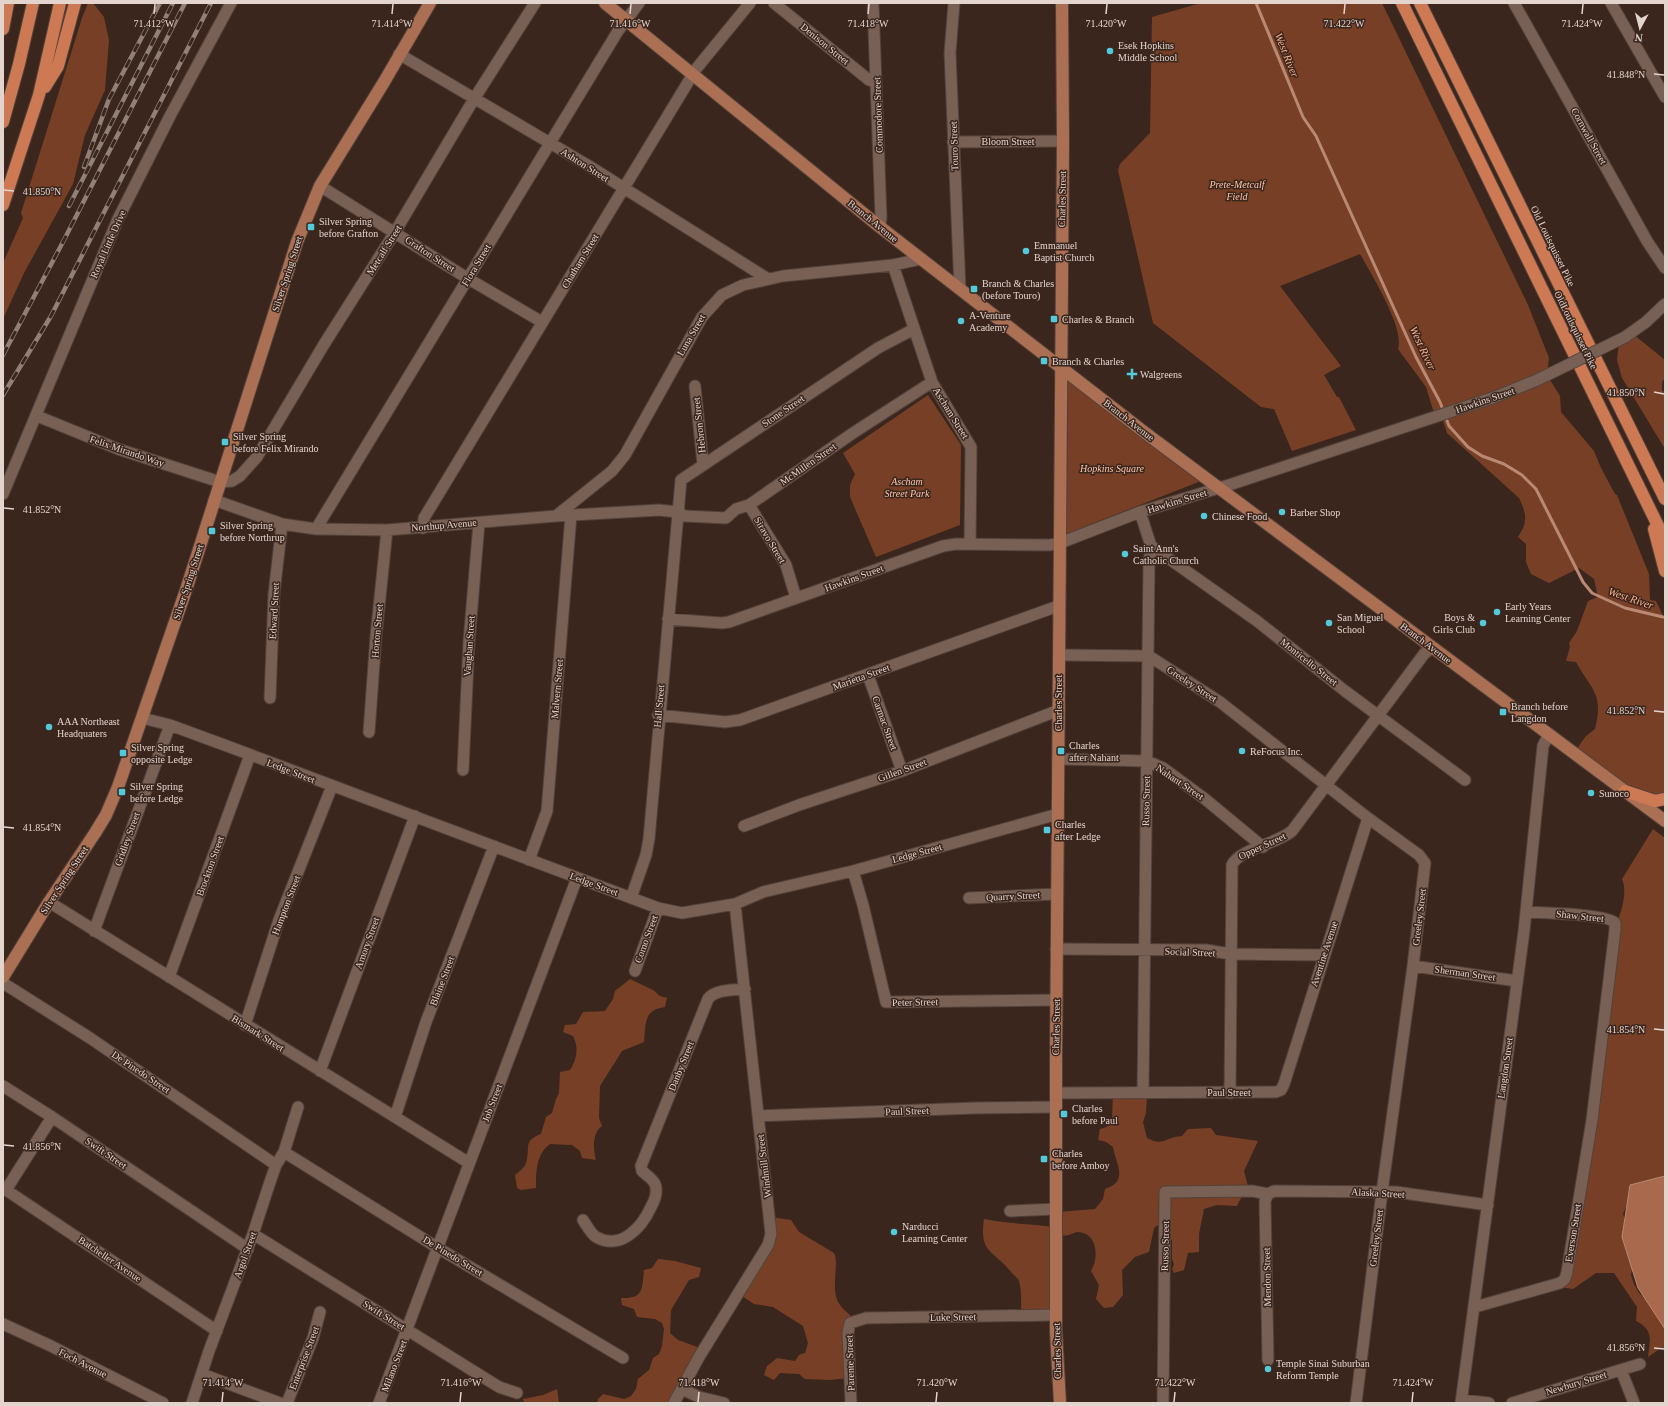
<svg xmlns="http://www.w3.org/2000/svg" width="1668" height="1406" font-family="Georgia,serif">
	<style>
		.green { fill: #774026 }
		.water { fill: #a9694c; stroke: #ba8973 }
		.lines { fill: none; stroke-linecap: round; stroke-linejoin: round }
		.stream { stroke: #ba8973; stroke-width: 3 }
		.minor-casing { stroke: #53423a; stroke-width: 13 }
		.major-casing { stroke: #53423a; stroke-width: 14 }
		.highway-casing { stroke: #53423a; stroke-width: 14 }
		.minor { stroke: #786055; stroke-width: 11 }
		.major { stroke: #ab7054; stroke-width: 12 }
		.highway { stroke: #cd7a54; stroke-width: 12 }
		.rail-casing { stroke: #918078; stroke-width: 4.5 }
		.rail { stroke: #3b261d; stroke-width: 3; stroke-dasharray: 9; stroke-linecap: butt }
		.minor-bridge-casing { stroke: #53423a; stroke-width: 13; stroke-linecap: butt }
		.minor-bridge { stroke: #786055; stroke-width: 11 }
		.ticks { fill: none; stroke: #e3d4ce; stroke-width: 1.5 }
		.poi-dot { fill: #53cadc; stroke: #3b261d; stroke-width: 1.5 }
		.labels { text-anchor: middle; dominant-baseline: central; stroke-width: 3; stroke-linejoin: round; paint-order: stroke }
		.street-label { font-size: 10px; fill: #e3d4ce; stroke: #3b261d }
		.poi-label { font-size: 10px; fill: #e3d4ce; stroke: #3b261d; text-anchor: start }
		.park-label { font-size: 10px; font-style: italic; fill: #fec6ac; stroke: #3b261d }
		.water-label { font-size: 11px; font-style: italic; fill: #fab18f; stroke: #3b261d }
		.ticks-label { font-size: 10px; text-anchor: middle; fill: #e3d4ce; stroke: #3b261d; stroke-width: 3; stroke-linejoin: round; paint-order: stroke }
	</style>
	<rect width="100%" height="100%" fill="#3b261d"/>
	<path class="green" d="M88,3H93L104,17L109,40L105,90L85,135L73,184L24,273L3,319V263L23,218L21,213L82,18Z
		M1201,3H1382L1528,305L1549,358L1547,375L1560,396L1561,412L1594,451L1601,468L1615,494L1617,495L1649,574L1650,600L1656,601L1665,620V805L1641,797L1576,750L1586,736L1595,729C1604,693 1592,691 1576,662L1566,661L1570,647L1569,643L1577,631L1588,601L1598,597L1594,579L1579,568L1549,583L1531,574L1526,562V544L1518,537C1528,521 1527,515 1519,498L1447,433L1441,414L1434,413L1426,387L1398,349C1405,328 1371,274 1360,254L1280,286L1341,366L1324,375L1337,397H1339L1356,430L1292,451L1274,409L1261,407L1153,323L1118,170L1120,164L1150,133L1152,17Z
		M1633,334L1665,360V378L1662,382V390L1665,394V449L1622,378L1617,360L1619,342Z
		M1068,377L1201,481L1066,534Z
		M928,395L961,445L960,525L876,557L850,497V485L855,474L843,453Z
		M1653,829L1665,838V1176L1634,1188L1623,1214L1635,1251L1631,1275L1634,1284L1639,1293L1654,1306L1665,1324V1349L1661,1348L1648,1357C1650,1340 1654,1330 1636,1321L1637,1307L1614,1273H1596L1573,1289L1554,1286L1564,1274L1615,927C1621,914 1628,892 1622,879Z
		M630,979L653,990L660,996L667,998L665,1007C643,1010 646,1024 644,1042L622,1051L600,1086L599,1118L602,1126C592,1133 593,1149 596,1160L582,1158L580,1151L572,1145L550,1144C536,1154 536,1172 536,1188L521,1190L517,1188L515,1175C519,1172 525,1167 526,1163C531,1148 522,1141 541,1134L546,1117L552,1113L556,1099L559,1093L560,1072L570,1070C577,1060 579,1047 573,1036L563,1032L565,1025L576,1024L583,1012L605,1011L613,999L615,991Z
		M1113,1092L1147,1093L1146,1113L1143,1122L1147,1138C1164,1147 1165,1137 1182,1136L1188,1129L1211,1128L1216,1135L1258,1141L1244,1171L1248,1186C1244,1194 1240,1199 1237,1206L1217,1205L1204,1209L1199,1234V1252L1188,1253L1184,1270L1174,1273L1172,1269L1174,1264L1172,1259V1240L1166,1235L1165,1228L1158,1225L1154,1228L1149,1252L1135,1257L1122,1270L1123,1295L1113,1307L1104,1308L1096,1299L1099,1285L1091,1271C1099,1258 1098,1233 1078,1232C1075,1232 1072,1234 1069,1235C1065,1236 1060,1235 1057,1236L1055,1311L1021,1312C1021,1303 1022,1291 1019,1281C1017,1277 1013,1275 1011,1272C993,1249 979,1254 984,1219C1008,1224 1031,1224 1055,1227L1058,1212L1095,1209L1103,1199L1105,1189C1130,1181 1115,1162 1113,1147L1106,1142L1098,1140L1100,1129L1107,1127L1112,1120Z
		M770,1217L791,1220L799,1232L834,1253C840,1264 829,1291 840,1305C844,1311 851,1315 856,1321L851,1330L850,1378L830,1380L805,1379L799,1374L780,1373L774,1380L764,1375L767,1366L777,1358L795,1361L799,1355L805,1353L808,1343L803,1326L773,1307L754,1304L737,1293L770,1237Z
		M658,1259L675,1261L701,1268L699,1277L689,1280L671,1310L670,1333L678,1340L700,1348L671,1403H597L598,1399L603,1394L624,1399L631,1396L636,1389L638,1379L649,1370L653,1358L659,1354L662,1346L664,1329L662,1323L655,1319L637,1317L634,1309L622,1305L621,1298C644,1299 642,1289 644,1270L652,1268Z
		M557,1389L559,1403H524L523,1399L543,1395Z"/>
	<path class="water" d="M1665,1176V1329L1638,1288L1622,1237L1630,1185Z"/>
	<g class="lines">
		<path class="stream" d="M1256,3L1303,117L1316,136L1416,357L1440,402L1449,426L1468,447L1482,456L1504,464L1522,475L1536,489L1583,582L1592,593L1605,599L1625,608L1663,617"/>
		<defs>
			<path id="minor" d="M774,3L869,80L876,82
				M873,3L881,217L880,227
				M954,3L950,53L960,289
				M1514,3L1647,241L1665,268
				M1611,3L1665,97
				M399,54L589,166L768,279
				M953,142L1063,141
				M320,186L467,278L542,322
				M893,265L932,382L971,447L970,544
				M1625,337L1646,322L1665,304
				M695,386L703,465
				M37,416L118,449L220,482L232,481L240,476L257,457L323,346L395,232L474,99L535,3
				M3,494L118,219L170,116L231,3
				M214,500L282,524L316,529L387,530L556,516L659,510L677,512L685,516L726,518L736,509L749,505L853,433L932,382
				M749,505L786,565L796,598
				M1140,512L1151,546L1149,564L1143,1092
				M556,516L612,471L625,455L702,317L722,295L743,285L783,276L893,265L921,259
				M423,528L424,518L696,69L750,3
				M316,529L550,143L618,31L639,3
				M1151,546L1257,621L1345,691L1465,780
				M668,619L722,623L729,622L943,546L956,544L1050,545L1060,543L1140,512L1232,484L1495,397L1537,380
				M1059,655L1149,656L1220,702L1368,818L1419,855L1425,863L1413,966L1382,1192L1356,1403
				M868,675L902,771
				M270,698L274,594L282,524
				M658,715L725,722L740,720L1058,606
				M142,718L170,725L227,746L658,908L682,913L735,904L763,892L853,871L1058,814
				M369,732L376,636L387,530
				M1058,759L1147,761L1163,768L1205,799L1263,847
				M463,770L469,642L479,523
				M744,826L799,805L902,771L1059,710
				M529,860L547,811L571,515
				M853,871L863,905L886,1002L1057,1000
				M631,898L646,855L649,839L681,480L878,348L914,329
				M969,898L1057,894
				M49,902L469,1163
				M94,931L170,725
				M1056,949L1206,950L1231,954L1324,955
				M1413,966L1517,981
				M635,971L658,908
				M169,977L250,755
				M3,983L90,1038L276,1165
				M245,1025L279,920L332,786
				M320,1071L415,816
				M3,1086L52,1117L248,1249
				M1056,1093L1276,1092L1281,1090L1284,1084L1368,818
				M1230,1093L1232,865C1239,849 1277,844 1292,831L1424,654L1432,647
				M758,1116L975,1108L1056,1107
				M395,1117L426,1022L494,846
				M284,1152L438,1248L623,1358
				M3,1188L217,1331
				M6,1190L52,1117
				M1268,1194L1274,1191L1396,1192L1488,1205
				M1268,1194L1265,1201L1268,1360
				M1010,1211L1056,1209
				M583,1220C587,1226 591,1234 596,1237C621,1251 642,1227 651,1207C655,1200 658,1192 655,1184C652,1178 646,1175 642,1171L641,1166L708,999C715,989 734,990 745,989
				M253,1234L499,1387L517,1393
				M1475,1307L1560,1283L1565,1279L1567,1272L1592,1120L1615,930V923C1608,914 1540,913 1526,912
				M3,1324L51,1346L163,1403
				M1621,1370L1634,1403
				M202,1374L280,1403
				M682,1389L699,1397L724,1403
				M1462,1400L1489,1403
				M192,1403L209,1351L253,1234L270,1182L276,1165L284,1152L298,1107
				M287,1403L313,1338L320,1312
				M379,1403L577,878
				M674,1403L699,1357L768,1245L771,1234L735,904
				M851,1403L848,1333L850,1323L866,1318L1056,1315
				M1163,1403L1165,1192L1252,1191L1268,1194
				M1461,1403L1524,931L1543,746L1549,734
				M1512,1403L1640,1364"/>
			<path id="major" d="M605,3L880,227L1144,432L1665,821
				M3,977L49,902L95,833L106,815L118,787L186,590L297,242L320,186L384,82L430,3
				M1060,1403L1056,1332V1058L1063,141L1062,3"/>
			<path id="highway" d="M1402,3L1665,540
				M1420,3L1665,499
				M3,29L8,3
				M45,87L58,66L75,3
				M3,122L19,64L33,3
				M3,205L39,95L60,3
				M1654,529L1665,571
				M1625,791L1655,801L1665,799"/>
		</defs>
		<use href="#minor" class="minor-casing"/>
		<use href="#major" class="major-casing"/>
		<use href="#highway" class="highway-casing"/>
		<use href="#minor" class="minor"/>
		<use href="#major" class="major"/>
		<use href="#highway" class="highway"/>
		<defs>
			<path id="rail" d="M84,167L109,99L160,3
				M69,206L173,3
				M3,355L64,240L185,3
				M3,395L51,316L211,3"/>
		</defs>
		<use href="#rail" class="rail-casing"/>
		<use href="#rail" class="rail"/>
		<defs>
			<path id="minor-bridge" d="M1537,380L1625,337"/>
		</defs>
		<use href="#minor-bridge" class="minor-bridge-casing"/>
		<use href="#minor-bridge" class="minor-bridge"/>
	</g>
	<path class="ticks" d="M154,14L155,4M392,14L393,4M630,14L631,4M868,14L869,4M1106,14L1107,4M1344,14L1345,4M1582,14L1583,4M1654,74L1664,75M4,190L14,191M1654,392L1664,394M4,508L14,509M1654,711L1664,712M4,827L14,828M1654,1029L1664,1030M4,1145L14,1146M1654,1348L1664,1349M222,1402L223,1392M460,1402L461,1392M698,1402L699,1392M936,1402L937,1392M1174,1402L1175,1392M1412,1402L1413,1392"/>
	<g class="poi-dot">
		<circle cx="1110" cy="51" r="4"/>
		<rect x="307" y="223" width="8" height="8" rx="2"/>
		<circle cx="1026" cy="251" r="4"/>
		<rect x="970" y="285" width="8" height="8" rx="2"/>
		<rect x="1050" y="315" width="8" height="8" rx="2"/>
		<circle cx="961" cy="321" r="4"/>
		<rect x="1040" y="357" width="8" height="8" rx="2"/>
		<path d="M1130 368h4v4h4v4h-4v4h-4v-4h-4v-4h4z"/>
		<rect x="221" y="438" width="8" height="8" rx="2"/>
		<circle cx="1282" cy="512" r="4"/>
		<circle cx="1204" cy="516" r="4"/>
		<rect x="208" y="527" width="8" height="8" rx="2"/>
		<circle cx="1125" cy="554" r="4"/>
		<circle cx="1497" cy="612" r="4"/>
		<circle cx="1329" cy="623" r="4"/>
		<circle cx="1483" cy="623" r="4"/>
		<rect x="1499" y="708" width="8" height="8" rx="2"/>
		<circle cx="49" cy="727" r="4"/>
		<rect x="1057" y="747" width="8" height="8" rx="2"/>
		<circle cx="1242" cy="751" r="4"/>
		<rect x="119" y="749" width="8" height="8" rx="2"/>
		<rect x="118" y="788" width="8" height="8" rx="2"/>
		<circle cx="1591" cy="793" r="4"/>
		<rect x="1043" y="826" width="8" height="8" rx="2"/>
		<rect x="1060" y="1110" width="8" height="8" rx="2"/>
		<rect x="1040" y="1155" width="8" height="8" rx="2"/>
		<circle cx="894" cy="1232" r="4"/>
		<circle cx="1268" cy="1369" r="4"/>
	</g>
	<g class="labels">
		<g class="street-label">
			<text transform="translate(825 44) rotate(39)">Denison Street</text>
			<text transform="translate(878 115) rotate(-92)">Commodore Street</text>
			<text transform="translate(1589 136) rotate(61)">Cornwall Street</text>
			<text x="1008" y="141">Bloom Street</text>
			<text transform="translate(954 146) rotate(-92)">Touro Street</text>
			<text transform="translate(585 165) rotate(32)">Ashton Street</text>
			<text transform="translate(1062 199) rotate(-89)">Charles Street</text>
			<text transform="translate(873 221) rotate(39)">Branch Avenue</text>
			<text transform="translate(108 244) rotate(-66)">Royal Little Drive</text>
			<text transform="translate(1553 246) rotate(64)">Old Louisquisset Pike</text>
			<text transform="translate(384 250) rotate(-58)">Metcalf Street</text>
			<text transform="translate(430 254) rotate(33)">Grafton Street</text>
			<text transform="translate(580 261) rotate(-59)">Chatham Street</text>
			<text transform="translate(476 265) rotate(-59)">Flora Street</text>
			<text transform="translate(287 274) rotate(-72)">Silver Spring Street</text>
			<text transform="translate(1576 330) rotate(64)">OldLouisquisset Pike</text>
			<text transform="translate(691 335) rotate(-60)">Luna Street</text>
			<text transform="translate(1485 400) rotate(-19)">Hawkins Street</text>
			<text transform="translate(783 411) rotate(-34)">Stone Street</text>
			<text transform="translate(951 413) rotate(58)">Ascham Street</text>
			<text transform="translate(1129 420) rotate(38)">Branch Avenue</text>
			<text transform="translate(699 425) rotate(-96)">Hebron Street</text>
			<text transform="translate(127 451) rotate(19)">Felix Mirando Way</text>
			<text transform="translate(808 464) rotate(-35)">McMillen Street</text>
			<text transform="translate(1177 501) rotate(-17)">Hawkins Street</text>
			<text transform="translate(444 525) rotate(-5)">Northup Avenue</text>
			<text transform="translate(770 540) rotate(59)">Siravo Street</text>
			<text transform="translate(854 578) rotate(-20)">Hawkins Street</text>
			<text transform="translate(188 582) rotate(-72)">Silver Spring Street</text>
			<text transform="translate(274 611) rotate(-87)">Edward Street</text>
			<text transform="translate(377 631) rotate(-85)">Horton Street</text>
			<text transform="translate(1426 643) rotate(37)">Branch Avenue</text>
			<text transform="translate(469 646) rotate(-86)">Vaughan Street</text>
			<text transform="translate(1309 662) rotate(38)">Monticello Street</text>
			<text transform="translate(861 677) rotate(-20)">Marietta Street</text>
			<text transform="translate(1192 684) rotate(33)">Greeley Street</text>
			<text transform="translate(557 689) rotate(-85)">Malvern Street</text>
			<text transform="translate(1058 703) rotate(-90)">Charles Street</text>
			<text transform="translate(659 706) rotate(-85)">Hall Street</text>
			<text transform="translate(885 723) rotate(70)">Carmac Street</text>
			<text transform="translate(902 770) rotate(-20)">Gillen Street</text>
			<text transform="translate(291 771) rotate(21)">Ledge Street</text>
			<text transform="translate(1180 782) rotate(34)">Nahant Street</text>
			<text transform="translate(1146 801) rotate(-89)">Russo Street</text>
			<text transform="translate(127 839) rotate(-70)">Gridley Street</text>
			<text transform="translate(1262 846) rotate(-25)">Opper Street</text>
			<text transform="translate(917 853) rotate(-15)">Ledge Street</text>
			<text transform="translate(210 866) rotate(-70)">Brockton Street</text>
			<text transform="translate(64 880) rotate(-57)">Silver Spring Street</text>
			<text transform="translate(594 884) rotate(20)">Ledge Street</text>
			<text transform="translate(1013 896) rotate(-3)">Quarry Street</text>
			<text transform="translate(286 905) rotate(-69)">Hampton Street</text>
			<text transform="translate(1580 916) rotate(6)">Shaw Street</text>
			<text transform="translate(1419 917) rotate(-83)">Greeley Street</text>
			<text transform="translate(646 939) rotate(-70)">Como Street</text>
			<text transform="translate(367 943) rotate(-70)">Amory Street</text>
			<text transform="translate(1190 952) rotate(2)">Social Street</text>
			<text transform="translate(1324 954) rotate(-72)">Aventine Avenue</text>
			<text transform="translate(1465 973) rotate(8)">Sherman Street</text>
			<text transform="translate(442 981) rotate(-69)">Blaine Street</text>
			<text transform="translate(915 1002) rotate(-1)">Peter Street</text>
			<text transform="translate(1056 1027) rotate(-89)">Charles Street</text>
			<text transform="translate(258 1033) rotate(32)">Bismark Street</text>
			<text transform="translate(681 1066) rotate(-68)">Danby Street</text>
			<text transform="translate(1505 1068) rotate(-82)">Langdon Street</text>
			<text transform="translate(141 1072) rotate(34)">De Pinedo Street</text>
			<text x="1229" y="1092">Paul Street</text>
			<text transform="translate(492 1103) rotate(-69)">Job Street</text>
			<text transform="translate(907 1111) rotate(-2)">Paul Street</text>
			<text transform="translate(106 1153) rotate(34)">Swift Street</text>
			<text transform="translate(764 1166) rotate(-97)">Windmill Street</text>
			<text transform="translate(1378 1193) rotate(3)">Alaska Street</text>
			<text transform="translate(1573 1233) rotate(-81)">Everson Street</text>
			<text transform="translate(1376 1238) rotate(-83)">Greeley Street</text>
			<text transform="translate(1165 1246) rotate(-89)">Russo Street</text>
			<text transform="translate(245 1255) rotate(-70)">Argol Street</text>
			<text transform="translate(453 1256) rotate(31)">De Pinedo Street</text>
			<text transform="translate(110 1259) rotate(34)">Batcheller Avenue</text>
			<text transform="translate(1267 1277) rotate(-91)">Mendon Street</text>
			<text transform="translate(384 1315) rotate(32)">Swift Street</text>
			<text transform="translate(953 1317) rotate(-1)">Luke Street</text>
			<text transform="translate(1057 1351) rotate(-91)">Charles Street</text>
			<text transform="translate(304 1358) rotate(-69)">Enterprise Street</text>
			<text transform="translate(83 1363) rotate(27)">Foch Avenue</text>
			<text transform="translate(850 1363) rotate(-92)">Parente Street</text>
			<text transform="translate(394 1366) rotate(-69)">Milano Street</text>
			<text transform="translate(1576 1383) rotate(-17)">Newbury Street</text>
		</g>
		<g class="poi-label">
			<text x="1118" y="45">Esek Hopkins<tspan x="1118" dy="12">Middle School</tspan></text>
			<text x="319" y="221">Silver Spring<tspan x="319" dy="12">before Grafton</tspan></text>
			<text x="1034" y="245">Emmanuel<tspan x="1034" dy="12">Baptist Church</tspan></text>
			<text x="982" y="283">Branch &amp; Charles<tspan x="982" dy="12">(before Touro)</tspan></text>
			<text x="969" y="315">A-Venture<tspan x="969" dy="12">Academy</tspan></text>
			<text x="1062" y="319">Charles &amp; Branch</text>
			<text x="1052" y="361">Branch &amp; Charles</text>
			<text x="1140" y="374">Walgreens</text>
			<text x="233" y="436">Silver Spring<tspan x="233" dy="12">before Felix Mirando</tspan></text>
			<text x="1290" y="512">Barber Shop</text>
			<text x="1212" y="516">Chinese Food</text>
			<text x="220" y="525">Silver Spring<tspan x="220" dy="12">before Northrup</tspan></text>
			<text x="1133" y="548">Saint Ann's<tspan x="1133" dy="12">Catholic Church</tspan></text>
			<text x="1505" y="606">Early Years<tspan x="1505" dy="12">Learning Center</tspan></text>
			<text x="1337" y="617">San Miguel<tspan x="1337" dy="12">School</tspan></text>
			<text x="1475" y="617" text-anchor="end">Boys &amp;<tspan x="1475" dy="12">Girls Club</tspan></text>
			<text x="1511" y="706">Branch before<tspan x="1511" dy="12">Langdon</tspan></text>
			<text x="57" y="721">AAA Northeast<tspan x="57" dy="12">Headquaters</tspan></text>
			<text x="1069" y="745">Charles<tspan x="1069" dy="12">after Nahant</tspan></text>
			<text x="131" y="747">Silver Spring<tspan x="131" dy="12">opposite Ledge</tspan></text>
			<text x="1250" y="751">ReFocus Inc.</text>
			<text x="130" y="786">Silver Spring<tspan x="130" dy="12">before Ledge</tspan></text>
			<text x="1599" y="793">Sunoco</text>
			<text x="1055" y="824">Charles<tspan x="1055" dy="12">after Ledge</tspan></text>
			<text x="1072" y="1108">Charles<tspan x="1072" dy="12">before Paul</tspan></text>
			<text x="1052" y="1153">Charles<tspan x="1052" dy="12">before Amboy</tspan></text>
			<text x="902" y="1226">Narducci<tspan x="902" dy="12">Learning Center</tspan></text>
			<text x="1276" y="1363">Temple Sinai Suburban<tspan x="1276" dy="12">Reform Temple</tspan></text>
		</g>
		<g class="park-label">
			<text x="1237" y="184">Prete-Metcalf<tspan x="1237" dy="12">Field</tspan></text>
			<text x="1112" y="468">Hopkins Square</text>
			<text x="907" y="481">Ascham<tspan x="907" dy="12">Street Park</tspan></text>
		</g>
		<g class="water-label">
			<text transform="translate(1287 55) rotate(68)">West River</text>
			<text transform="translate(1423 348) rotate(65)">West River</text>
			<text transform="translate(1631 598) rotate(19)">West River</text>
		</g>
	</g>
	<g class="ticks-label">
		<text x="154" y="27">71.412°W</text>
		<text x="392" y="27">71.414°W</text>
		<text x="630" y="27">71.416°W</text>
		<text x="868" y="27">71.418°W</text>
		<text x="1106" y="27">71.420°W</text>
		<text x="1344" y="27">71.422°W</text>
		<text x="1582" y="27">71.424°W</text>
		<text x="1626" y="78">41.848°N</text>
		<text x="42" y="195">41.850°N</text>
		<text x="1626" y="396">41.850°N</text>
		<text x="42" y="513">41.852°N</text>
		<text x="1626" y="714">41.852°N</text>
		<text x="42" y="831">41.854°N</text>
		<text x="1626" y="1033">41.854°N</text>
		<text x="42" y="1150">41.856°N</text>
		<text x="1626" y="1351">41.856°N</text>
		<text x="223" y="1386">71.414°W</text>
		<text x="461" y="1386">71.416°W</text>
		<text x="699" y="1386">71.418°W</text>
		<text x="937" y="1386">71.420°W</text>
		<text x="1175" y="1386">71.422°W</text>
		<text x="1413" y="1386">71.424°W</text>
	</g>
	<rect width="1668" height="1406" fill="none" stroke="#e3d4ce" stroke-width="8"/>
	<g transform="translate(1640 28) rotate(187)" stroke="#3b261d" stroke-width="3" paint-order="stroke">
	<path d="M0-3L7 15L0 10L-7 15Z" fill="#e3d4ce"/>
	<text y="-6" font-size="11" font-weight="bold" text-anchor="middle" fill="#e3d4ce">N</text>
	</g>
</svg>
